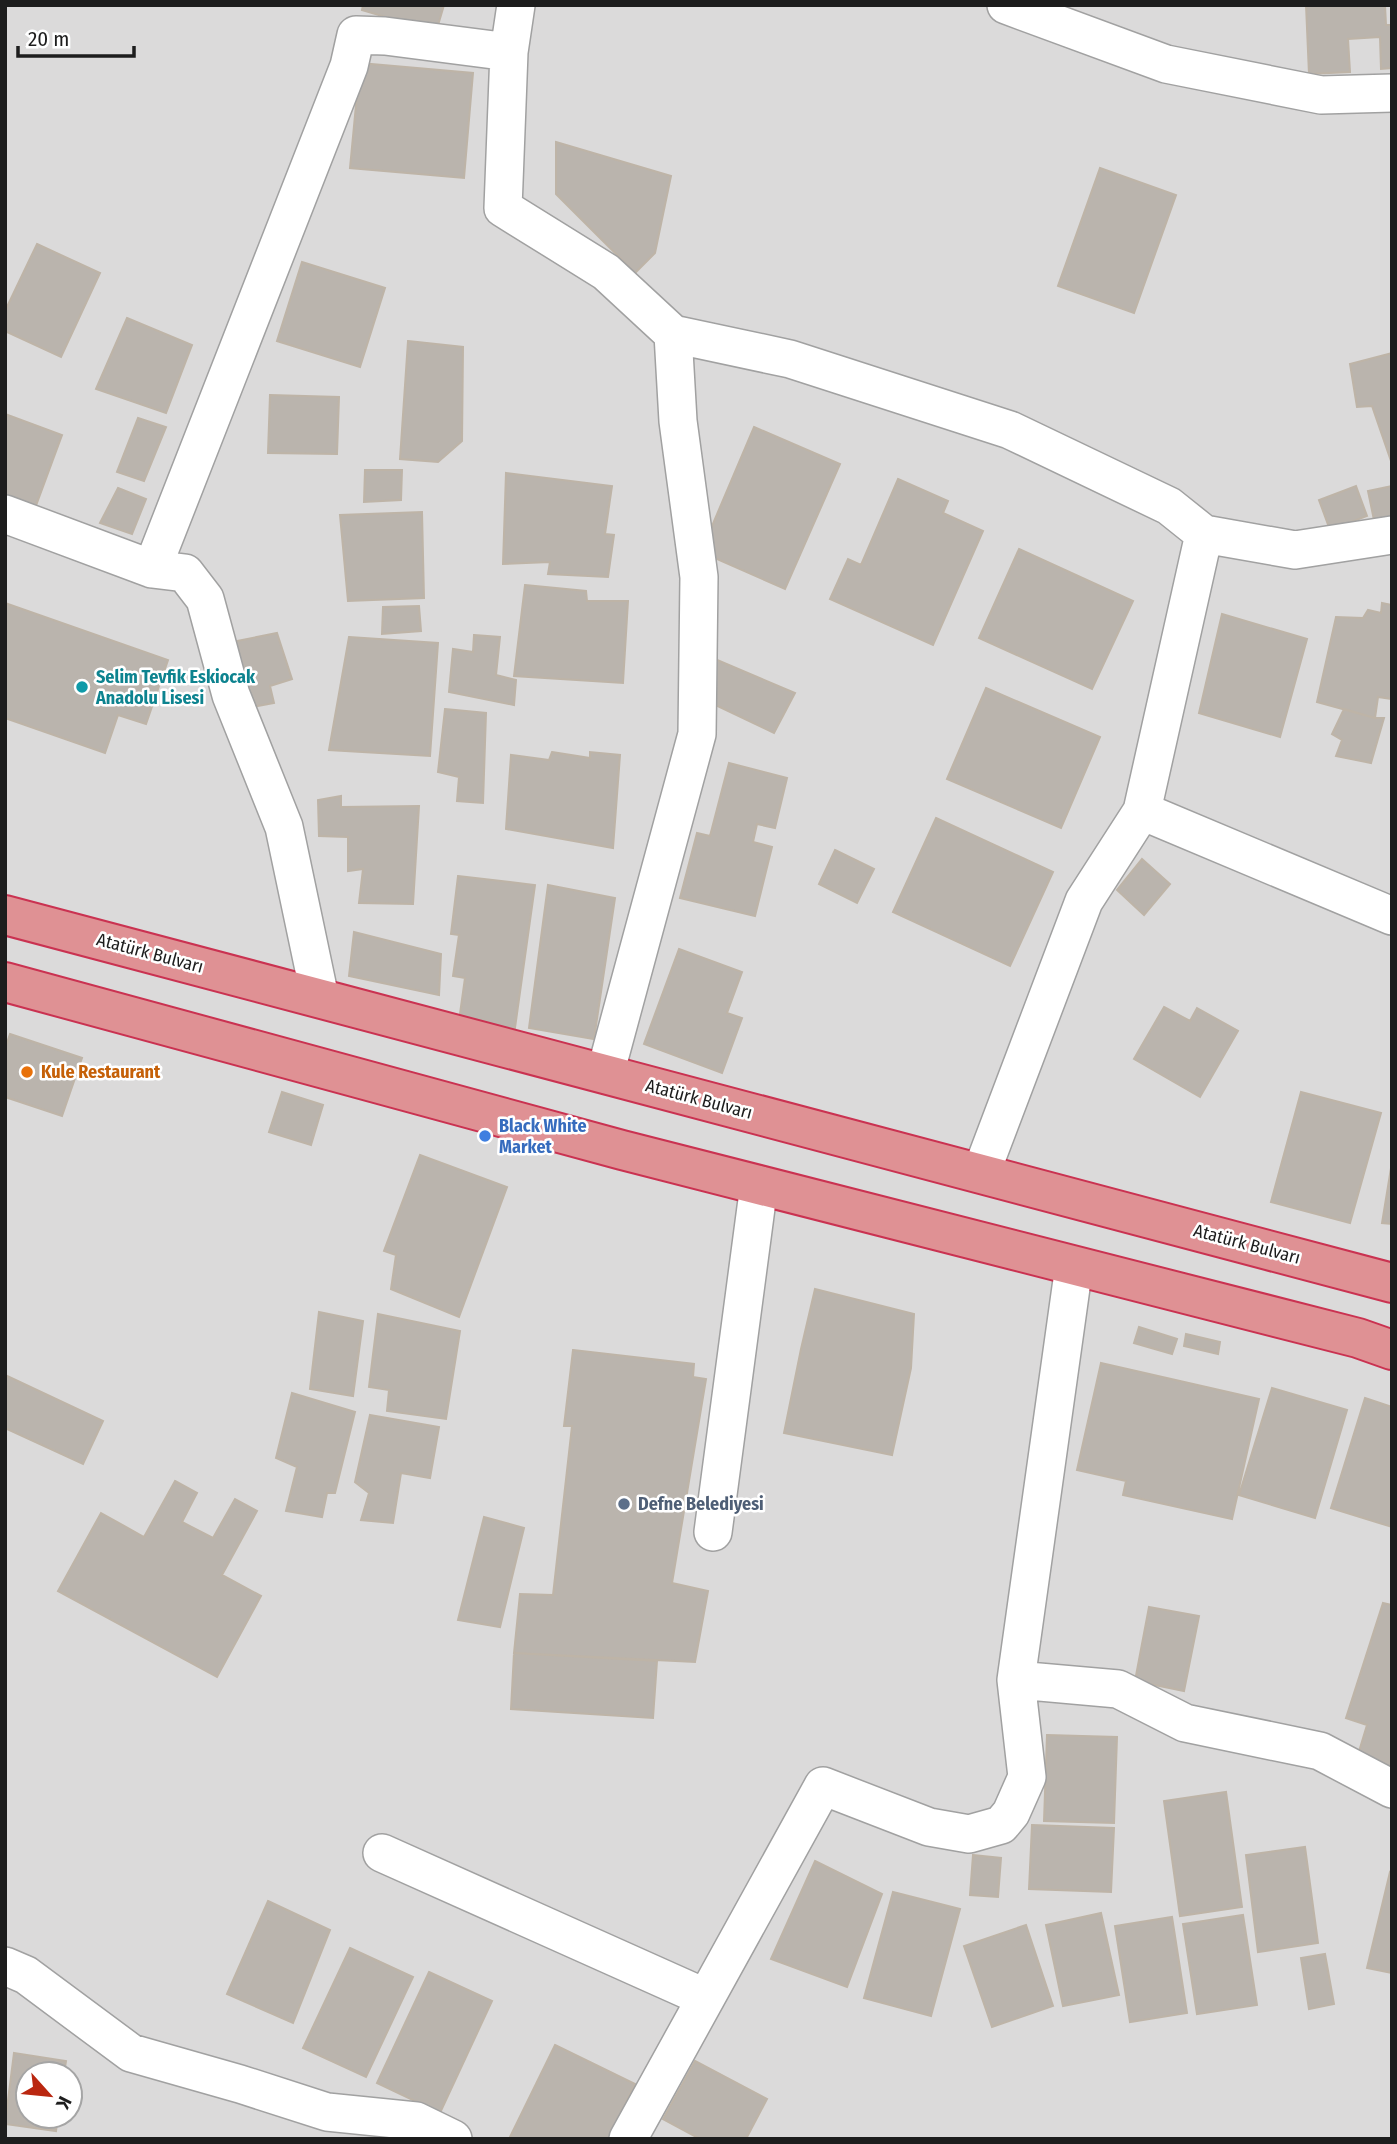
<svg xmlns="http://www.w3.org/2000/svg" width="1397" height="2144" font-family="'Fira Sans Condensed',sans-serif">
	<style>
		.residential { fill: #dbdada; fill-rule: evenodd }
		.building { fill: #bab4ad; stroke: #beb4a7; stroke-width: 2 }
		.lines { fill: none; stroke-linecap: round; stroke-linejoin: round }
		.street-casing { stroke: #a1a1a1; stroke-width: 40 }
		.highway-casing { stroke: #ca3251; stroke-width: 42 }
		.street { stroke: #fff; stroke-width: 37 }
		.highway { stroke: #df9194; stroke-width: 38 }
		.culture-dot { fill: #0f9aa8; stroke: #fff; stroke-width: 2.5 }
		.food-dot { fill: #e8710a; stroke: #fff; stroke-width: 2.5 }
		.shop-dot { fill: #3f7fe0; stroke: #fff; stroke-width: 2.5 }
		.service-dot { fill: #5c6f8a; stroke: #fff; stroke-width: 2.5 }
		.labels { text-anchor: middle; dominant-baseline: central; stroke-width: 5; stroke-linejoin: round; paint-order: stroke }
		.culture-label { font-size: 18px; font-weight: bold; fill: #0d838f; stroke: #fff; text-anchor: start }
		.street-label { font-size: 18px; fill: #1d1d1d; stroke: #fff }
		.food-label { font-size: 18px; font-weight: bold; fill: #c56008; stroke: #fff; text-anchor: start }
		.shop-label { font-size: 18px; font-weight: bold; fill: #366cbe; stroke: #fff; text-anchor: start }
		.service-label { font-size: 18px; font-weight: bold; fill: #4e5e75; stroke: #fff; text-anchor: start }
	</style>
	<rect width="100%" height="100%" fill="#edebe3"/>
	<path class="residential" d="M5,5H1392V2139H5ZM28,2074H70V2116H28Z"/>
	<path class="building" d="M363,5H444L436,32L362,10Z
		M1306,5H1385L1386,25H1392V68L1381,69L1380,37L1348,39L1350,72L1309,74Z
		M360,63L473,73L464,178L350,168Z
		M556,142L671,176L655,253L635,273L556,194Z
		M1100,168L1176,195L1134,313L1058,286Z
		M37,244L100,273L61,357L5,331V311Z
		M302,262L385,288L360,367L277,341Z
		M127,318L192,345L166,413L96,389Z
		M408,341L463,347L462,441L438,462L400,459Z
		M1392,353V464L1372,406L1357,407L1350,364Z
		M270,395L339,397L337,454L268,453Z
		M5,414L62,435L34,511L5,501Z
		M138,418L166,427L144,481L117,472Z
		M754,427L840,464L785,589L701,552Z
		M365,470H402L401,500L364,502Z
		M506,473L612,486L605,534L614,535L608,577L548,574L550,562L503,564Z
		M898,479L948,501L943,513L983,531L933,645L830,599L848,559L861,565Z
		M1356,486L1367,516L1330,530L1319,500Z
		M1392,486V517L1374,520L1368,491Z
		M118,488L146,499L132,534L100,523Z
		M422,512L424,598L348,601L340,515Z
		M1019,549L1133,601L1092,689L979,638Z
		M525,585L586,591L587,601H628L623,683L514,676Z
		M5,603L168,660L146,724L118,715L105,753L5,718Z
		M1382,603L1392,605V699L1378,697L1375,718L1317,702L1336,617L1363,618L1368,610L1381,613Z
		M419,606L421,631L382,634L383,607Z
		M1222,614L1307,639L1280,737L1199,713Z
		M277,633L292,679L270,686L274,703L253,707L227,643Z
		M474,635L500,637L496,675L516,680L514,705L449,692L453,649L473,652Z
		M349,637L438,643L430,756L329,750Z
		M703,654L795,693L774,733L703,699Z
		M986,688L1100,737L1061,828L947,779Z
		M445,709L486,713L483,803L457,801L459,777L438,772Z
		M1344,709L1375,718H1384L1371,763L1336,756L1342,740L1332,734Z
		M552,752L590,758V752L620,755L613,848L506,829L511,755L549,760Z
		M729,763L787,778L775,828L757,824L753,842L772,847L755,916L680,898L697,833L710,836Z
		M341,796V807L419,806L413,904L359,903L363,869L348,871V837L319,836L318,800Z
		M936,818L1053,872L1010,966L893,912Z
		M835,850L874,869L857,903L819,884Z
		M1142,859L1170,884L1144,915L1117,890Z
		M458,876L535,885L514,1035L458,1028L465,978L453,976L459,935L451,934Z
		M548,885L615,898L594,1039L529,1028Z
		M354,932L441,954L439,995L349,976Z
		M679,949L742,972L727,1013L742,1018L722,1073L644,1044Z
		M1164,1007L1190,1021L1197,1008L1238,1031L1200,1097L1134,1059Z
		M10,1034L82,1058L62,1116L5,1097V1049Z
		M282,1092L323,1105L311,1145L269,1132Z
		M1301,1092L1381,1113L1350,1223L1271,1202Z
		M420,1155L507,1187L459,1317L391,1289L396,1255L384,1251Z
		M1392,1162V1224L1382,1223Z
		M815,1289L914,1314L911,1368L892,1455L784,1433L801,1349Z
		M319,1312L363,1321L353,1396L310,1389Z
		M378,1314L460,1331L446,1419L387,1411L389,1390L369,1387Z
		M1139,1327L1177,1339L1172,1354L1134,1343Z
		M1186,1334L1220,1342L1218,1354L1184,1346Z
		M573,1350L694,1364L693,1377L706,1379L672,1583L708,1591L695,1662L514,1653L520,1594L553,1595L572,1426H564Z
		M1101,1363L1259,1399L1232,1519L1123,1495L1126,1481L1077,1470Z
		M5,1375L103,1421L83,1464L5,1428Z
		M1272,1388L1347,1410L1315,1518L1239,1495Z
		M292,1393L355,1412L335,1493H327L322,1517L286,1511L297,1467L276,1458Z
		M1365,1398L1392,1407V1527L1331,1508Z
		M370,1415L439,1427L430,1478L401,1473L393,1523L361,1520L369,1493L355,1482Z
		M175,1481L197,1493L182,1522L213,1538L235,1499L257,1511L222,1575L261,1596L217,1677L58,1591L101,1513L144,1537Z
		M484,1517L524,1528L500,1627L458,1620Z
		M1383,1603L1392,1605V1769L1357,1758L1367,1725L1346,1718Z
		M1149,1607L1199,1616L1184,1691L1135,1681Z
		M514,1653L657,1661L653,1718L511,1709Z
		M1047,1735L1117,1737L1114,1823L1044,1821Z
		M1226,1792L1242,1907L1180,1916L1164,1801Z
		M1032,1825L1114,1828L1111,1892L1029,1889Z
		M1305,1847L1318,1943L1258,1952L1246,1855Z
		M973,1855L1001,1858L998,1897L970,1895Z
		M815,1861L882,1894L847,1987L771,1959Z
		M1390,1872L1392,1873V1973L1367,1968Z
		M893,1892L960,1909L931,2016L864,1998Z
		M268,1901L330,1930L293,2023L227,1994Z
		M1101,1913L1119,1995L1063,2006L1046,1925Z
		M1243,1915L1257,2005L1197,2014L1183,1924Z
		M1172,1917L1187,2013L1130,2022L1115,1926Z
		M1026,1925L1053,2006L992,2027L964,1946Z
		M350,1948L413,1977L366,2077L303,2048Z
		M1325,1954L1334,2004L1309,2009L1301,1958Z
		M429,1972L492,2001L440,2113L377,2083Z
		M555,2045L635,2084L608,2139H509Z
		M14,2053L66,2061L64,2074H28V2116H58L56,2131L5,2124Z
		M695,2061L767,2099L746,2139H700L663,2119Z"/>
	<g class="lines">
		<defs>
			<path id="street" d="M516,5L509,52L503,208L606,272L673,334L678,421L699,577L697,734L605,1074
				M1006,5L1166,64L1321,95L1392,93
				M673,334L790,359L1010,430L1169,506L1204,534L1295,550L1392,535
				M5,514L152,569L185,573L205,599L231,695L284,827L320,998
				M152,569L349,66L356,35L385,36L509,52
				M1142,811L1392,916
				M981,1173L1084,901L1142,811L1204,534
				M713,1532L759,1185
				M1016,1680L1118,1689L1185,1723L1320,1751L1392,1789
				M382,1853L706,1998
				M5,1966L26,1975L131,2053L240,2084L327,2112L416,2121L453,2139
				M628,2139L823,1786L929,1827L969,1834L1001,1825L1011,1813L1027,1777L1016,1680L1074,1266"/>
			<path id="highway" d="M5,915L1392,1283
				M5,982L622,1150L1358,1338L1392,1350"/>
		</defs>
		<use href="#street" class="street-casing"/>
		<use href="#highway" class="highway-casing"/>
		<use href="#street" class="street"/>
		<use href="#highway" class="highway"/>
	</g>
	<circle class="culture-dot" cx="82" cy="687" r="7"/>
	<circle class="food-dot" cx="27" cy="1072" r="7"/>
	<circle class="shop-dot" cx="485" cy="1136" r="7"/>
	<circle class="service-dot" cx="624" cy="1504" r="7"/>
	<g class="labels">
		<g class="culture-label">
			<text x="96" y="677">Selim Tevfik Eskiocak<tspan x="96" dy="21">Anadolu Lisesi</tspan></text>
		</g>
		<g class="street-label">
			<text transform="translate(150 953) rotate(15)">Atatürk Bulvarı</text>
			<text transform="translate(699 1099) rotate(15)">Atatürk Bulvarı</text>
			<text transform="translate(1247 1244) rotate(15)">Atatürk Bulvarı</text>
		</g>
		<g class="food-label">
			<text x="41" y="1072">Kule Restaurant</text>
		</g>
		<g class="shop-label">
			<text x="499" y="1126">Black White<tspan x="499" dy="21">Market</tspan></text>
		</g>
		<g class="service-label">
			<text x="638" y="1504">Defne Belediyesi</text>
		</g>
	</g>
	<rect width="1397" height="2144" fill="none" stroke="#1d1d1d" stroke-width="14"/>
	<g transform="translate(49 2095) rotate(117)"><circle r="33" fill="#ffffff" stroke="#a5a5a5" stroke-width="2"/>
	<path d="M0-5L12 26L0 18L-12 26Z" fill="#ba2710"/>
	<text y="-10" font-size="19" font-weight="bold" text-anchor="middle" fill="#1d1d1d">K</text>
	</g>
	<path d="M18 46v10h116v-10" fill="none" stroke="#1d1d1d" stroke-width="3.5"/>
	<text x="28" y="46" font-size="21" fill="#1d1d1d" stroke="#ffffff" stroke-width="5" paint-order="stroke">20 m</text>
</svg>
